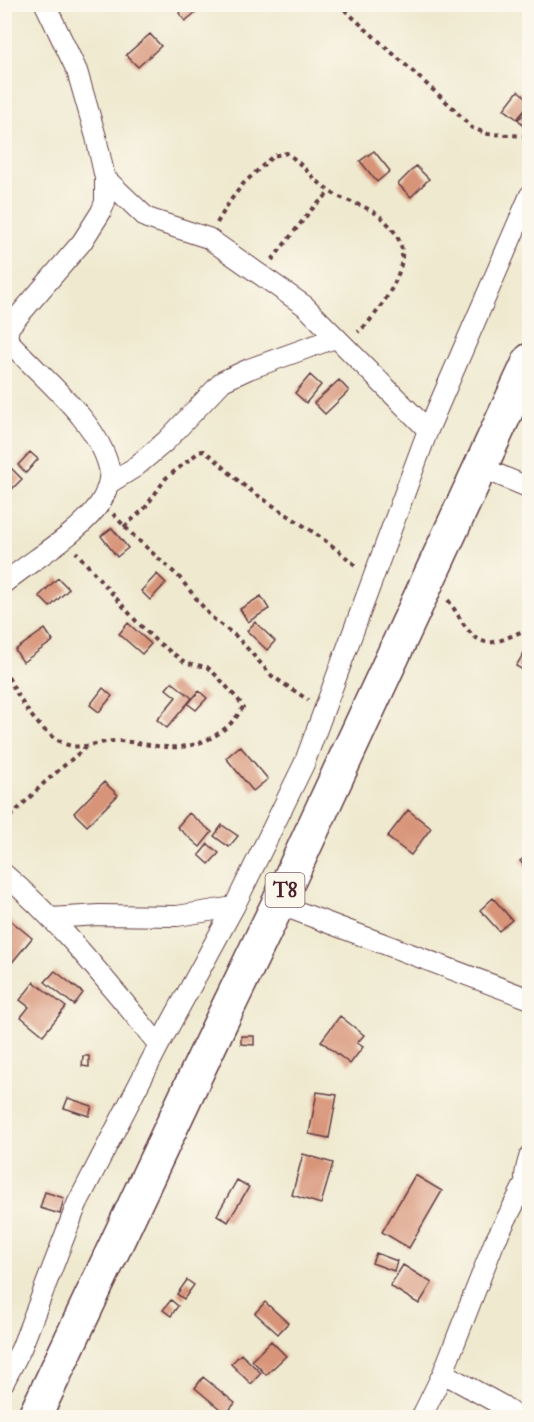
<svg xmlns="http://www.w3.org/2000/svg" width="534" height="1422" font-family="'IM FELL Double Pica',serif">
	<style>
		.building { fill: #d89479 }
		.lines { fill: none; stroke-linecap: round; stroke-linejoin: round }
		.street-casing { stroke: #633d44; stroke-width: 22 }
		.highway-casing { stroke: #633d44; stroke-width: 36 }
		.path { stroke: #633d44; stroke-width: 4; stroke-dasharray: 4.5 4.5; stroke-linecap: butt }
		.street { stroke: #fff; stroke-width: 20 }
		.highway { stroke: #fff; stroke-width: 33 }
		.labels { text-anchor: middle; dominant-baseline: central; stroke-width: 4.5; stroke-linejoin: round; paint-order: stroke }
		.shield { fill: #fbf7ec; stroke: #7f6065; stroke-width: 1.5 }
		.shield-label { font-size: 20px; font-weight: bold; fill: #4a1f2b }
	</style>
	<rect width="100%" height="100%" fill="#fbf7ec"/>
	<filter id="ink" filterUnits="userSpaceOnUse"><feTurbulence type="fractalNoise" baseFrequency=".0167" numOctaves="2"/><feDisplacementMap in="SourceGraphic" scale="12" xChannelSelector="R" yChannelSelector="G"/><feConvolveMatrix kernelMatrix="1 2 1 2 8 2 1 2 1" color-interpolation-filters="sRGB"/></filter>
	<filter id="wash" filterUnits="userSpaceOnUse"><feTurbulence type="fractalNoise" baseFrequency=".008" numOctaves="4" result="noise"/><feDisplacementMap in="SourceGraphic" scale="24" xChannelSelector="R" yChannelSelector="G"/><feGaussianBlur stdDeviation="1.35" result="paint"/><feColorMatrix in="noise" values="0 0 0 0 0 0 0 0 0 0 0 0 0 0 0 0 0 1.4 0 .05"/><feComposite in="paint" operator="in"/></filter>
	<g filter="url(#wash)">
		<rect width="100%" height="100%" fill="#efe9cf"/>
		<g id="blocks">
			<path class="building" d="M189,4H206L185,21L179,13Z
				M150,34L161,46L138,67L126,55Z
				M518,91L530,100V104L517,119L504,109Z
				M530,111V128L526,130L518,119Z
				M374,151L390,171L377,182L360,161Z
				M416,166L429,179L411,197L398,184Z
				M310,375L321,385L306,403L295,393Z
				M339,380L349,391L325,414L314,403Z
				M30,452L38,459L26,473L18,465Z
				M10,467L22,479L4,497V473Z
				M112,528L128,548L117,557L101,536Z
				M157,574L166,583L150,600L141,591Z
				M58,578L69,589L50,607L39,596Z
				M261,596L269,609L248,622L240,609Z
				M255,622L275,641L267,650L247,631Z
				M128,623L151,644L142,654L119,634Z
				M45,629L53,641L23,662L15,650Z
				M530,643V674L516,666Z
				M172,682L192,698L167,728L157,720L176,697L166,689Z
				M103,688L112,696L99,712L90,705Z
				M199,691L207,698L196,710L188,704Z
				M240,746L268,779L253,791L226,758Z
				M104,782L118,795L87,826L74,813Z
				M408,810L431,828L411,855L387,837Z
				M189,813L212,832L200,847L177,827Z
				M222,825L238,836L229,847L214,836Z
				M208,844L219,853L209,864L199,855Z
				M530,853V872L520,861Z
				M493,898L512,920L499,931L480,910Z
				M4,915L32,938L10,965L4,961Z
				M55,971L83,993L74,1005L45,982Z
				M34,982L66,1007L43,1035L21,1017L29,1007L20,1000Z
				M340,1016L364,1035L357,1043L363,1047L350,1064L321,1041Z
				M241,1036H254V1045L241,1044Z
				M83,1056H89V1067L82,1066Z
				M317,1092L337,1095L329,1138L309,1134Z
				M68,1098L92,1106L89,1116L64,1108Z
				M303,1154L333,1163L321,1204L292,1195Z
				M415,1175L442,1191L409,1248L382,1232Z
				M237,1180L249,1187L228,1222L217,1215Z
				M45,1192L64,1198L60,1214L40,1208Z
				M376,1253L397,1261L394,1271L372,1263Z
				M403,1265L432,1283L419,1304L390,1286Z
				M187,1280L194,1285L184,1299L177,1294Z
				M171,1300L178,1306L171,1316L163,1310Z
				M265,1302L288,1323L278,1334L255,1313Z
				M271,1341L286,1356L266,1375L252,1360Z
				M241,1354L261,1373L251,1384L231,1364Z
				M203,1377L235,1403L226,1414L195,1388Z"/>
		</g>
	</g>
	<g filter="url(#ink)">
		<use href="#blocks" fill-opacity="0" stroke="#633d44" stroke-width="1.5"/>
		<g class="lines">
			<defs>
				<path id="street" d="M105,178L147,218L208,238L305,306L428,430
					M480,467L530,488
					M108,484L134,468L166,441L223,381L249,369L335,338
					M4,583C33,559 79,534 100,503C106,494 111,479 109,468C98,420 39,376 7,339L9,327L82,242L101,212L105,202V178L96,137L77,71L45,4
					M4,874C63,924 110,986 159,1045
					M278,904L530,999
					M51,918L99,915L177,916L234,907
					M530,1155C525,1170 522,1181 530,1195
					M443,1373L503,1406L518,1418
					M4,1382L21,1349L77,1204L159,1045L234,907L304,764L428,430L530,195
					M421,1418L443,1373L494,1243L524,1185"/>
				<path id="highway" d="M34,1418L218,1028L278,904L530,360"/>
			</defs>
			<use href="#street" class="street-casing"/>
			<use href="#highway" class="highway-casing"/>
			<path class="path" d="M338,4L452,107L472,128L488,134L530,136
				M217,223L230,201L243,184L273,156L287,153C302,164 313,179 328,190C345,203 371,205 385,221C393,228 402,242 402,253C404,276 376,318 358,332
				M272,260L311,210L330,192
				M113,514L134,536L179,577L211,617L237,637L272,676L308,700
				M124,527L145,508L166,478L199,452L203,451C219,460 231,476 246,487C283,514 325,536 358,568
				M448,600C460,615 470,646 494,642C506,640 517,632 530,629
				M4,669C19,698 33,727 63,743C81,752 97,741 116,741C133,741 149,746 166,747C196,750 228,734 243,707L241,703L218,677L207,667L186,663L156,641L136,621L76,552
				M4,823L45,782L86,747"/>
			<use href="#street" class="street"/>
			<use href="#highway" class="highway"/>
		</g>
	</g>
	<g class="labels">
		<rect class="shield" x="265.5" y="873" width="39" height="34" rx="4.5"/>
		<g class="shield-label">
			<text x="285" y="890">T8</text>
		</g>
	</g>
	<rect width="534" height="1422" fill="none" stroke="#fbf7ec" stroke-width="24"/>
</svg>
